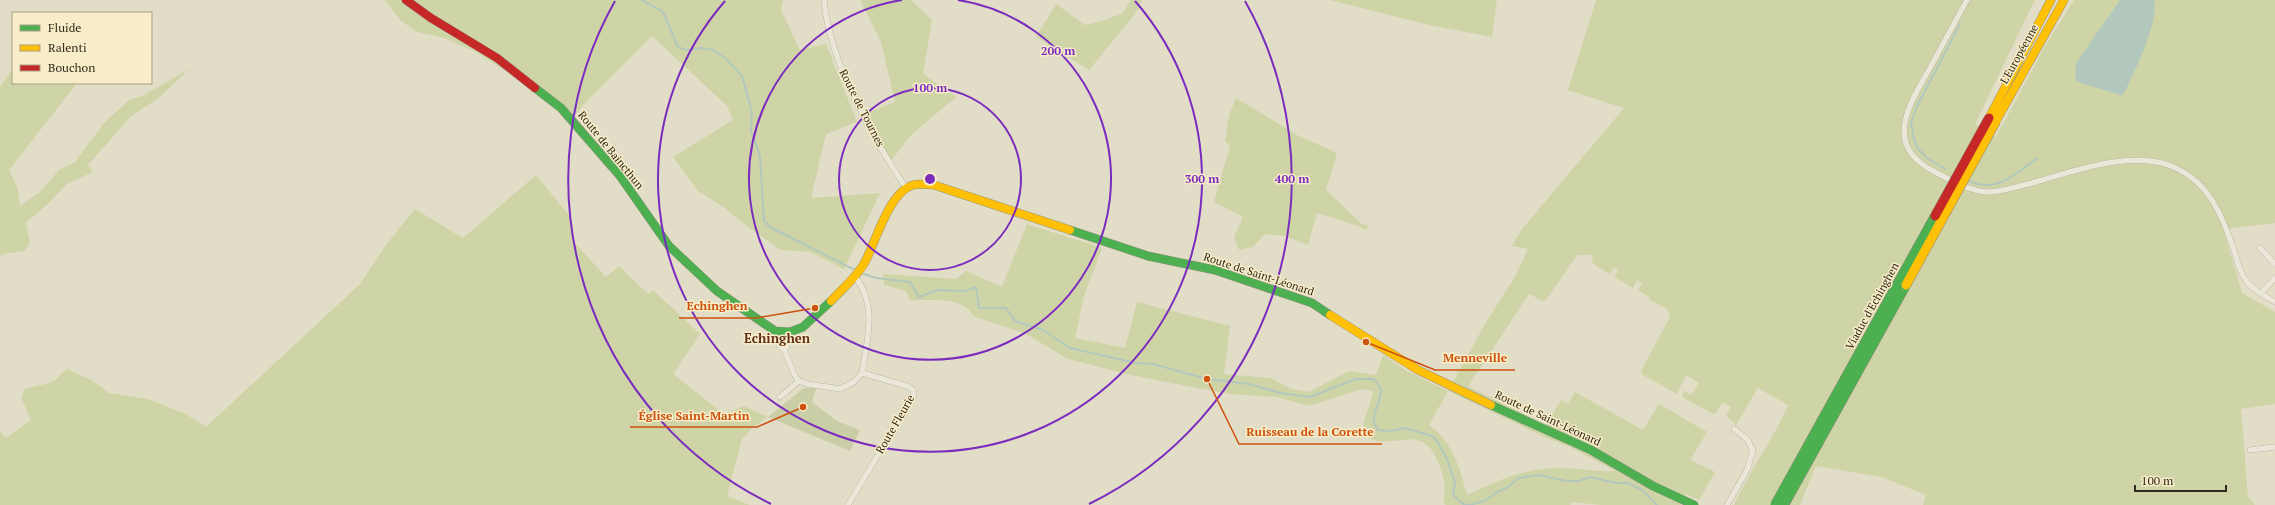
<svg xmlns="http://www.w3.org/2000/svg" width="2275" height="505" font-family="'PT Serif',serif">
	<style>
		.green { fill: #cfd4a7; fill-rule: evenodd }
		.cemetery { fill: #cacea7 }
		.water { fill: #b2c8bd }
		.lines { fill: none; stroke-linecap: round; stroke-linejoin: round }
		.stream { stroke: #b2c8bd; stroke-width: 2 }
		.street-casing { stroke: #a7a090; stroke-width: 6 }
		.fast-casing { stroke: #969080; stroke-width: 9 }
		.slow-casing { stroke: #969080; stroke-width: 9 }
		.jam-casing { stroke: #969080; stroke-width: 9 }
		.street { stroke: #eae6d8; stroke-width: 5.5 }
		.fast { stroke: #4caf50; stroke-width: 8 }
		.slow { stroke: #ffc107; stroke-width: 8 }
		.jam { stroke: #c62828; stroke-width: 8 }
		.fast-bridge-casing { stroke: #8c8677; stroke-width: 10; stroke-linecap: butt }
		.slow-bridge-casing { stroke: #8c8677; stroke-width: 10; stroke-linecap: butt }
		.jam-bridge-casing { stroke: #8c8677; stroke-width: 10; stroke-linecap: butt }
		.fast-bridge { stroke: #4caf50; stroke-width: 9 }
		.slow-bridge { stroke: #ffc107; stroke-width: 9 }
		.jam-bridge { stroke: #c62828; stroke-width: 9 }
		.ring { fill: none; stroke: #7b2cbf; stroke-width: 2 }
		.labels { text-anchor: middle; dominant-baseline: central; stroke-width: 3; stroke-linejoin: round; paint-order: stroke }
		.street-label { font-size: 11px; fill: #342919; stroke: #f7edc9 }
		.quarter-label { font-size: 13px; font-weight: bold; fill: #632d17; stroke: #f7edc9 }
		.centre { fill: #7b2cbf; stroke: #f7edc9; stroke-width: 2 }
		.ring-label { font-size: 12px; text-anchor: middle; font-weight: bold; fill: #7b2cbf; stroke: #f7edc9; stroke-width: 3; stroke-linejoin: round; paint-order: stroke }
		.leader { fill: none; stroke: #cd520e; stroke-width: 1.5 }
		.callout-dot { fill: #cd520e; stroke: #f7edc9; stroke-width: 1.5 }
		.callout-label { font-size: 12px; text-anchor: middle; font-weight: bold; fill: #cd520e; stroke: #f7edc9; stroke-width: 3; stroke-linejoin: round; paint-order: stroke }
	</style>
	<rect width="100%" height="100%" fill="#e2ddc6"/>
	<path class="green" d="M385,0H783L781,10L800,50L826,44L857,122L826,134L811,198L880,193L844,269L810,252L781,250L748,227L725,208L698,191L673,157L733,120L727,106L652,36L587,101L572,119L521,81L474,51L441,37L417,32L401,21Z
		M860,0H911L932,20L923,74L956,97L910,136L891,161L864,114L895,102L881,42Z
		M1131,0H1143L1134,15L1089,70L1036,37L1056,4L1085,25L1102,21L1123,13Z
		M1330,0H1497L1492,37L1429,25Z
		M1596,0H2035L1975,124L1996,137L2045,46L2074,0H2275V223L2223,229L2242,293L2275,312V404L2241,409L2248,497L2255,505H1923L1926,495L1881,477L1816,466L1800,505H1734C1750,470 1773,440 1788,405L1758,388L1736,425L1726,416L1731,407L1723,402L1716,413L1713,414L1682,397L1684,391L1691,395L1699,383L1686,375L1677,394L1643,375L1641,371L1670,317L1666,308L1650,300L1649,297L1638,290L1642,283L1637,280L1633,288L1614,277L1618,270L1614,267L1609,274L1592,263L1593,255H1577L1546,300L1543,301L1529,294L1468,386L1546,425L1561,400L1568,404L1575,392L1643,430L1659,404L1707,432L1690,460L1715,472L1699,500L1685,494L1681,505H1601L1572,502L1570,505H1446L1443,503C1447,491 1444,478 1440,467C1436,456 1431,445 1420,441C1405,435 1370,452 1364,429C1362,423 1372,400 1373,391L1362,389L1309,406L1277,397L1231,394L1197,388L1131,375L1068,359L1026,334L973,316C963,295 930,301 910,300L906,291L884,285L883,274L956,279L966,271L1002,287L1027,224L1102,248L1084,296L1075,338L1125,348L1137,302L1230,326L1224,374L1271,378L1291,389L1309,392L1349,371L1376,375L1383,355L1407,371L1448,391L1485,324L1516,275L1528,249L1512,246L1522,229L1624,108L1568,90ZM1448,391L1542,436L1570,447L1615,471C1597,472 1578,468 1560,468C1523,468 1500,480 1467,495C1460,468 1452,441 1429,425Z
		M13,68V83H77L9,170L17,187L20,206L41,191L59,170L75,162L104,123L129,100L144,95L189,69L160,97L130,117L88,165L93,172L67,184L48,204L26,222L30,243L24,251L3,254L0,257V87Z
		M1236,98L1297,135L1337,153L1326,190L1362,224L1369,226L1366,230L1355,225L1317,213L1308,245L1284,236L1265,234L1253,247L1239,250L1234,237L1243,217L1214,202L1230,146L1225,141L1229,115Z
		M536,175L571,218L574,242L606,277L619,266L648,294L653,290L700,334L673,374L724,414L744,406L768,417L751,429L742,439L727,496L750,505H0V431L6,438L31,420L21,397L25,389L53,382L67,369L93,381L109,393L148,399L186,414L206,427L360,284L385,246L415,209L463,238Z"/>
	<path class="cemetery" d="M804,388H816L812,402L837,421L860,430L850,451L768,417Z"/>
	<path class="water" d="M2120,0H2154C2159,23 2134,73 2123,95H2120L2081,83L2077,81L2075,77L2076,63Z"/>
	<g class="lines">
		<path class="stream" d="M642,0L663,12L678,47L686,50L703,48L713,50L726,59L742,76L752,112L751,131L760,156L764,221L770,227L857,271
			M1945,169L1927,158L1918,149L1914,139L1911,123L1917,106L1960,24
			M1967,180C1997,195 2014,174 2038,158
			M861,273L876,278L910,282L919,297L938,290L965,291L976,287L979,308H1006L1015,321L1043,330L1070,348L1136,363L1153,364L1207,379L1249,384L1280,393L1310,397L1356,379H1374L1381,389C1382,405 1367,415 1378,430L1391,431L1404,428L1432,436L1437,441L1447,459L1455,483L1453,495L1463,504L1469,505
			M1470,505L1484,501L1499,491L1506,488L1519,478L1539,475L1566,481H1579L1590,477L1616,483H1628L1642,490L1657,505"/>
		<defs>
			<path id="street" d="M824,0C830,64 871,135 906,188
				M1967,0C1955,22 1943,44 1931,66C1910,104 1881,145 1935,172C1951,180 1969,191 1987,192C1999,192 2012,188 2024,185C2067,174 2128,149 2171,166C2208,180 2222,215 2234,250C2237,261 2240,273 2247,282C2254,291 2265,296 2275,302
				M2260,248L2275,264
				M2261,293L2275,278
				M773,330L779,345L784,349
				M784,349L794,374L799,381L807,384L840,389L854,382L862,373C867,341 878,305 855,277
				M784,349L787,346L788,332
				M780,397L799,381
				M2250,450L2275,447
				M848,505L914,395L913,390L907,386L862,373
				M1727,505L1747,470L1753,450L1747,439L1734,429"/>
			<path id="fast" d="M535,88L561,108L620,176L669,246L717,291L775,331L790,332L803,327L831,301
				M1070,230L1148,256L1215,270L1312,303L1330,315
				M1491,405L1591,450L1653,486L1694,505"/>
			<path id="slow" d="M1989,118L2051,0
				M1996,121L2064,0
				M831,301C843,288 857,277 865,262C876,241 889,192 913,185C919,183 928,185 934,185L1070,230
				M1330,315L1418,370L1491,405"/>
			<path id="jam" d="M406,0L431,18L497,58L535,88"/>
		</defs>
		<use href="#street" class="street-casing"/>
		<use href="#fast" class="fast-casing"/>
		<use href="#slow" class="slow-casing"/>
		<use href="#jam" class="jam-casing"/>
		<use href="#street" class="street"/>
		<use href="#fast" class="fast"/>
		<use href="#slow" class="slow"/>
		<use href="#jam" class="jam"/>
		<defs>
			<path id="fast-bridge" d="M1775,505L1935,216
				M1784,505L1906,285"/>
			<path id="slow-bridge" d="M1906,285L1996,121"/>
			<path id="jam-bridge" d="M1935,216L1989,118"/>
		</defs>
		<use href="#fast-bridge" class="fast-bridge-casing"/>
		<use href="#slow-bridge" class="slow-bridge-casing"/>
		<use href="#jam-bridge" class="jam-bridge-casing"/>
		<use href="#fast-bridge" class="fast-bridge"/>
		<use href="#slow-bridge" class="slow-bridge"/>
		<use href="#jam-bridge" class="jam-bridge"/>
	</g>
	<g class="ring">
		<circle cx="930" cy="179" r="91"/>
		<path d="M958 0A181 181 0 1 1 902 0"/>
		<path d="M1135 1A272 272 0 1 1 725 1"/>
		<path d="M771 504A362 362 0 0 1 615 1M1245 1A362 362 0 0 1 1089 504"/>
	</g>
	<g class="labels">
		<g class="street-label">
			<text transform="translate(2019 54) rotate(-61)">L'Européenne</text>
			<text transform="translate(862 108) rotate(63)">Route de Tournes</text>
			<text transform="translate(611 150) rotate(51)">Route de Baincthun</text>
			<text transform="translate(1259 274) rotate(18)">Route de Saint-Léonard</text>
			<text transform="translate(1872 306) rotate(-61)">Viaduc d'Echinghen</text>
			<text transform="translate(1548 418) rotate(25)">Route de Saint-Léonard</text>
			<text transform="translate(895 424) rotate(-60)">Route Fleurie</text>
		</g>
		<g class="quarter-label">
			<text x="777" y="338">Echinghen</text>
		</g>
	</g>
	<circle cx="930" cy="179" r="6" class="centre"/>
	<g class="ring-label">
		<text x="1058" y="55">200 m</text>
		<text x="930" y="92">100 m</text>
		<text x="1202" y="183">300 m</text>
		<text x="1292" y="183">400 m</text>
	</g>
	<path class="leader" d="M815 308L756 318H679M1366 342L1435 370H1515M803 407L757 427H630M1207 379L1239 444H1382"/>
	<g class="callout-dot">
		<circle cx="815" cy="308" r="4"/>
		<circle cx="1366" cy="342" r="4"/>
		<circle cx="803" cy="407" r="4"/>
		<circle cx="1207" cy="379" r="4"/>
	</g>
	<g class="callout-label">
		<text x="717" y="310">Echinghen</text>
		<text x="1475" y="362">Menneville</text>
		<text x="694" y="420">Église Saint-Martin</text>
		<text x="1310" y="436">Ruisseau de la Corette</text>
	</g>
	<rect x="12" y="12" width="140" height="72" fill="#f7edc9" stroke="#a99f83"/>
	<rect x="20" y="25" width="20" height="6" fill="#4caf50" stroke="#a99f83"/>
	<text x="48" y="32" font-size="12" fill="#342919">Fluide</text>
	<rect x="20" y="45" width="20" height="6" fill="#ffc107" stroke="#a99f83"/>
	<text x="48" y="52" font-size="12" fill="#342919">Ralenti</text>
	<rect x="20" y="65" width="20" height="6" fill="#c62828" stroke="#a99f83"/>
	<text x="48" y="72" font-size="12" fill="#342919">Bouchon</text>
	<path d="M2135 485v6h91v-6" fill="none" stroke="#342919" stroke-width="2"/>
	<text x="2141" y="485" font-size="12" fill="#342919" stroke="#f7edc9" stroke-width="3" paint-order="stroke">100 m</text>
</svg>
